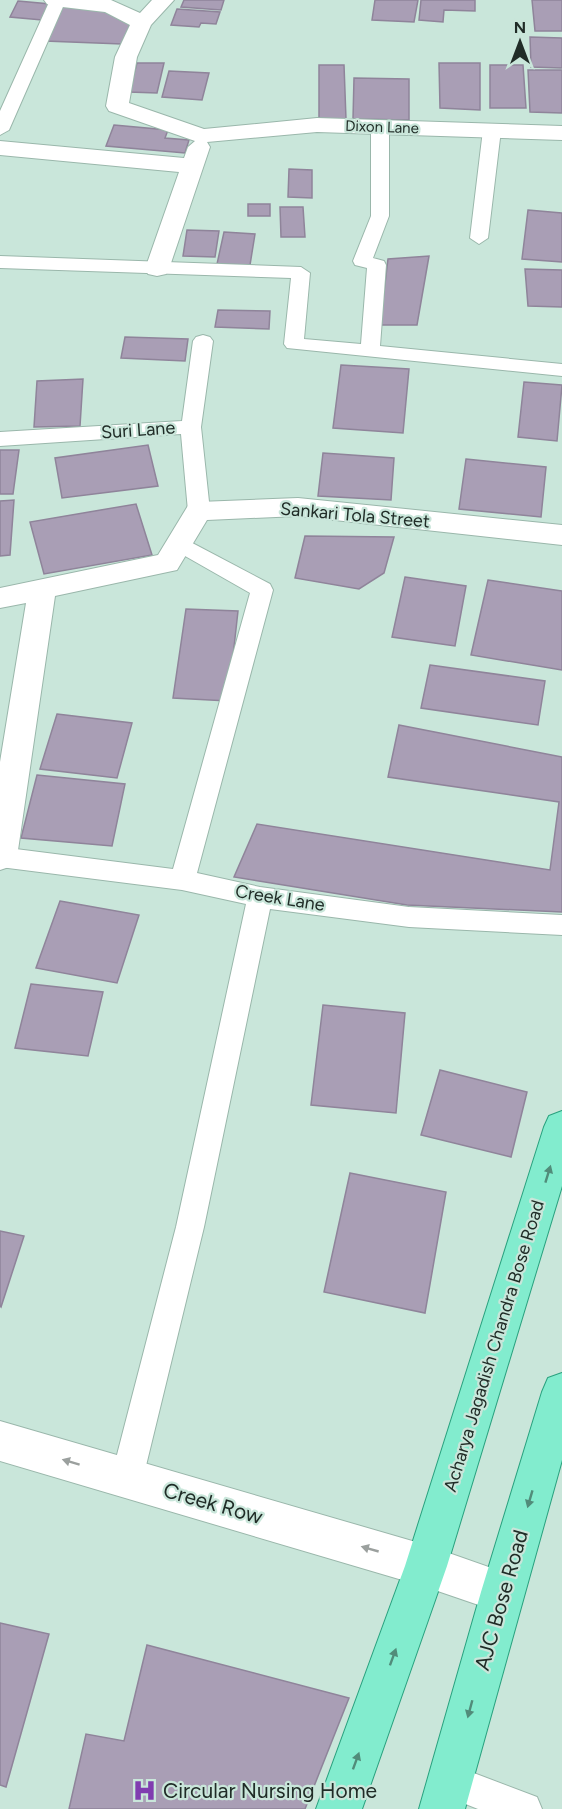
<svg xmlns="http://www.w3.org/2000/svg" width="562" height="1809" font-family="Figtree,sans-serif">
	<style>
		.building { fill: #a99eb5; stroke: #8f849a; stroke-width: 1.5 }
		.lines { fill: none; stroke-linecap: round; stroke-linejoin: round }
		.service-casing { stroke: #9ab7ab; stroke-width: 2 }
		.minor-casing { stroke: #9ab7ab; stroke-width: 2 }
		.tertiary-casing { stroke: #9ab7ab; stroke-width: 2 }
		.primary-casing { stroke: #29a17e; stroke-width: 2 }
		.service { fill: #fff; fill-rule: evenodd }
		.minor { fill: #fff; fill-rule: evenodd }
		.tertiary { fill: #fff; fill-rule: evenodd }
		.primary { fill: #82ecce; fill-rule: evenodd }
		.oneway { fill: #518c7a }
		.oneway2 { fill: #9ba09e }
		.labels { text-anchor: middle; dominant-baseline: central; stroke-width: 4.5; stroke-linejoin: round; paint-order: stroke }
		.far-street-label { font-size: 15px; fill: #202c27; stroke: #c9e6da }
		.street-label { font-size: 18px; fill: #202c27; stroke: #c9e6da }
		.near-street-label { font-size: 21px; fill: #202c27; stroke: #c9e6da }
		.near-poi-label { font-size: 21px; fill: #202c27; stroke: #c9e6da; text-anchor: start }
	</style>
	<rect width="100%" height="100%" fill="#c9e6da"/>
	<path class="building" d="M184,0H224L221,10L181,7Z
		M375,0H418L414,22L372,20Z
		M421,0H475V11L444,10L443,22L419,20Z
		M532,0H562V31H535Z
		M18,1L50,4L42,20L10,17Z
		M59,6L104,10L131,22L122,44L45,41Z
		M177,9L220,12L216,24L201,23L199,27L171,25Z
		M530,37L562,38V68L531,67Z
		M137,63H164L157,93L129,92Z
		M439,63H480V110L440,108Z
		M319,65H344L346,119H319Z
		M490,65H523L526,108H490Z
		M528,70H562V113L530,112Z
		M169,71L209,73L202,100L162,97Z
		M354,78L409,79V120L353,119Z
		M114,125L168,130L165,138L189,140L185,153L106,146Z
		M289,169L312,170V198L288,197Z
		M248,204H270V216H248Z
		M280,207H303L305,237H281Z
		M528,210L562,213V262L522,259Z
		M187,230L219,231L215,257L183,256Z
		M224,232L255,234L250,265L217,264Z
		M429,256L417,325H380L388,259Z
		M525,269L562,270V307L528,306Z
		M218,310L270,311L269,329L215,327Z
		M125,337L188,339L185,361L121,358Z
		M341,365L409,369L403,433L333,428Z
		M83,379L80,426L34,427L37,381Z
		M524,382L562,385L557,441L518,437Z
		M148,445L158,486L62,498L55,458Z
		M0,450H19L13,494H0Z
		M323,453L394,458L391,500L318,496Z
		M466,459L546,467L541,517L459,509Z
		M14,500L10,555L0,556V501Z
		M136,504L152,555L44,574L30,522Z
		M305,536L394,537L384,573L359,589L295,578Z
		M405,577L466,586L455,646L392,637Z
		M488,580L562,591V670L471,655Z
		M186,609L238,611L228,701L173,698Z
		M430,665L545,681L538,725L421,708Z
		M57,714L132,723L117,778L40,769Z
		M399,725L562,757V912L407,905L234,877L257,824L550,870L559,802L388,777Z
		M37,775L125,784L112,846L21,838Z
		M60,901L139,915L117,983L36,968Z
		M31,984L103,992L88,1056L15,1048Z
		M323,1005L405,1013L396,1113L311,1105Z
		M440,1070L527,1092L511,1157L421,1135Z
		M350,1173L446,1192L425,1313L324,1292Z
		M0,1231L24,1236L1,1307L0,1306Z
		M0,1623L49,1634L6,1787L0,1785Z
		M147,1645L349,1698L305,1809H69L86,1734L124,1741Z"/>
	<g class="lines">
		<defs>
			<path id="service" d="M50,0H66L9,130L0,135V111Z
				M380,122L389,127V216L373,258L384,261L386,265L380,346L562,364V376L287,348L284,344L291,278L0,268V256L301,267L310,273L304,339L361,344L367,268L355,265L353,261L371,216V127Z
				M492,125L501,130L488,238L479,244L470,238L483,130Z
				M203,335L210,337L213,341L201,427L210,511L207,516L199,518L191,516L188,511L181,434L0,446V432L182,421L193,341L196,337Z
				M179,536L270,584L273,590L197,873L260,887L409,907L562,915V935L409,927L270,909L204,1227L143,1478L138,1489L127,1494L116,1489L111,1478L176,1227L246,904L182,890L0,867V847L173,869L250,593L171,548L168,543L171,538Z
				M450,1764L537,1797L542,1809H478L438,1793L433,1781L438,1769Z"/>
			<path id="minor" d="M44,0H111L140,13L152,0H174L151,25L137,57L129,103L204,129L317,118L562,126V140L317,132L207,142L210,147L169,269L166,274L157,276L148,274L145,269L179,172L0,155V141L184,158L188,147L195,141L109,111L106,106L115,57L130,25L105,12L54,6L47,4Z
				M298,498L562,525V545L298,516L207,520L177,570L55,596L17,857L12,866L0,870V762L26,603L0,608V588L158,555L189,504L199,502Z"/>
			<path id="tertiary" d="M0,1421L426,1545L517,1577L523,1592L517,1607L502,1613L426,1587L0,1461Z"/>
			<path id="primary" d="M562,1111V1186L447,1566L362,1809H316L405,1566L544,1127L549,1116Z
				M562,1373V1460L465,1809H419L481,1592L542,1392L548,1378Z"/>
		</defs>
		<use href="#service" class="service-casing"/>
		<use href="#minor" class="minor-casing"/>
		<use href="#tertiary" class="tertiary-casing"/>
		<use href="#primary" class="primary-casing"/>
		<use href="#service" class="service"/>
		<use href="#minor" class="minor"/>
		<use href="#tertiary" class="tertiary"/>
		<use href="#primary" class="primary"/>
	</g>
	<defs><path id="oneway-solid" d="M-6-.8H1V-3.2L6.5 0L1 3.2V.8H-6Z" transform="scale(1.5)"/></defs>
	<g class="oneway">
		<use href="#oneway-solid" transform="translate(548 1174) rotate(-73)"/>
		<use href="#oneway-solid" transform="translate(530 1499) rotate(106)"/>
		<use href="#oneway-solid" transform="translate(393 1657) rotate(-70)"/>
		<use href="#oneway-solid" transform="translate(470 1709) rotate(105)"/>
		<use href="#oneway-solid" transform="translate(356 1761) rotate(-70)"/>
	</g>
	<g class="oneway2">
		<use href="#oneway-solid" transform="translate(71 1462) rotate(-163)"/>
		<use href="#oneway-solid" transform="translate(370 1549) rotate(-164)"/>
	</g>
	<defs>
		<symbol id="hospital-bare" viewBox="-9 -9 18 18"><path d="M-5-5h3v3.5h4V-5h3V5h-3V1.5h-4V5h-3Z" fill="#803cb0" stroke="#c9e6da" stroke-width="2.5" paint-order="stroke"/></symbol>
	</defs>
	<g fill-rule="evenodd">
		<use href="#hospital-bare" x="128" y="1774" width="33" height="33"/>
	</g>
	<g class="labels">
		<g class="far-street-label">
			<text transform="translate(382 127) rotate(2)">Dixon Lane</text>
		</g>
		<g class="street-label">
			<text transform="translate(138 430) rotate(-4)">Suri Lane</text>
			<text transform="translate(355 515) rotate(5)">Sankari Tola Street</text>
			<text transform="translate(280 898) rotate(9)">Creek Lane</text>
			<text transform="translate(494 1346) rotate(-73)">Acharya Jagadish Chandra Bose Road</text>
		</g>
		<g class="near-street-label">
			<text transform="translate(213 1503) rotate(16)">Creek Row</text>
			<text transform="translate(501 1600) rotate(-74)">AJC Bose Road</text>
		</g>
		<g class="near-poi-label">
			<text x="163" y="1790">Circular Nursing Home</text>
		</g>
	</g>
	<g transform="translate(520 42)" stroke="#c9e6da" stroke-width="4.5" paint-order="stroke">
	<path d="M0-4.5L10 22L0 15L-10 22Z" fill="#202c27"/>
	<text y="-9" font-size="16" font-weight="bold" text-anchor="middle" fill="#202c27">N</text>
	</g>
</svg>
